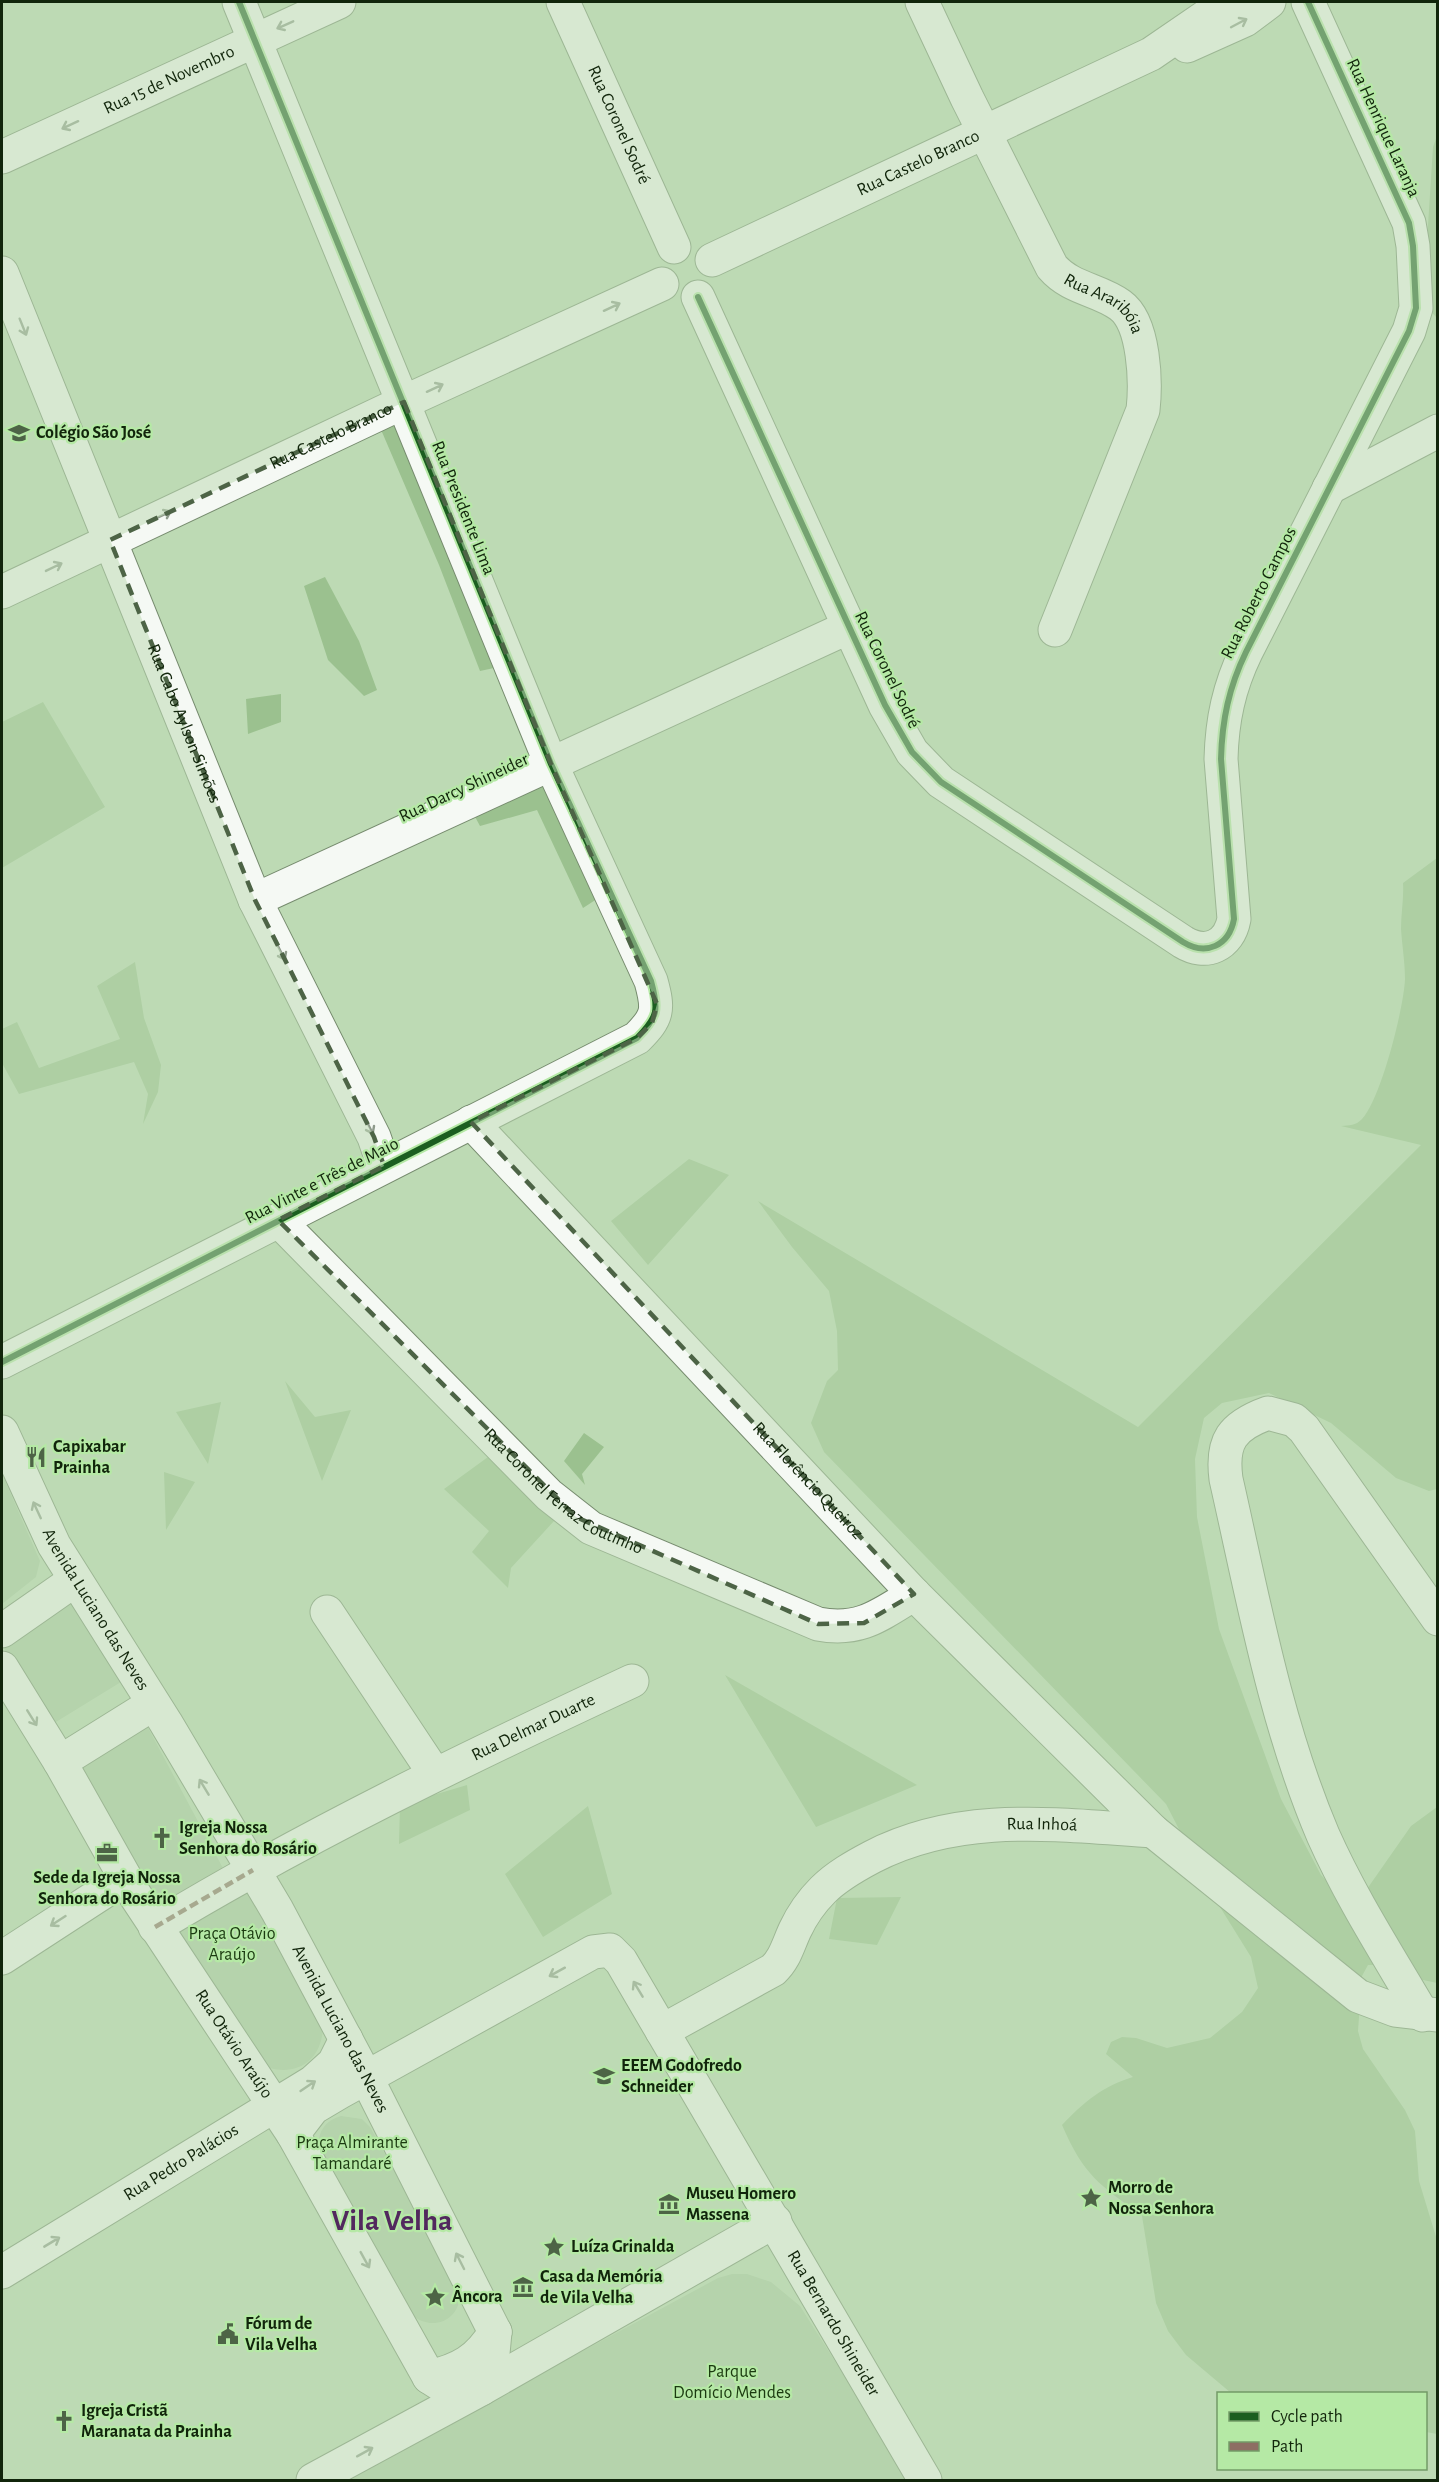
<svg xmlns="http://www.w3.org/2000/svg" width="1439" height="2482" font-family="'Alegreya Sans',sans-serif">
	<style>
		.green { fill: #abcaa2 }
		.forest { fill: #9bc18f }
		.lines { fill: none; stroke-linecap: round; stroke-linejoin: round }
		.minor-casing { stroke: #768b6e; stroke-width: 35 }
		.major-casing { stroke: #768b6e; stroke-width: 35 }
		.minor { stroke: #f5f9f4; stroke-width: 33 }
		.major { stroke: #f5f9f4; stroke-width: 33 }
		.quiet { stroke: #8d6e63; stroke-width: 4.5; stroke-dasharray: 9 4.5; stroke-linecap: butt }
		.cycleway-casing { stroke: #b5e9a5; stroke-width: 10 }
		.cycleway { stroke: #1b5e20; stroke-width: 6 }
		.oneway { stroke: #8e9a8b }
		.marked { fill: none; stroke: #4d6446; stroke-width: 4.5; stroke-dasharray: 12 8; stroke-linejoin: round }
		.labels { text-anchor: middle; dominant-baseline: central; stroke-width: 4.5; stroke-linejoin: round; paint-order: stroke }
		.street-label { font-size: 18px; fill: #11250b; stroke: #b5e9a5 }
		.poi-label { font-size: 18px; font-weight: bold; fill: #11250b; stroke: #b5e9a5; text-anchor: start }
		.park-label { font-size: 18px; fill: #1b3a10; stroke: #b5e9a5 }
		.town-label { font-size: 30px; font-weight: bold; fill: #52285e; stroke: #b5e9a5 }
	</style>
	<rect width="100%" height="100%" fill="#bddab4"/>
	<path class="green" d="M2,1474L40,1561L36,1577L2,1604Z
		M69,1596L121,1682L51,1725L2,1645Z
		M146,1724L225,1872L157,1908L78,1761Z
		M247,1884L323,2027C322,2059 299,2076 269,2068L174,1931Z
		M341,2116L362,2119L370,2127L457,2283C469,2315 435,2336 411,2314L318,2147C319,2130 325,2121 341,2116Z
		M732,2274H747L771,2282L800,2306L910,2480H344L718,2278Z"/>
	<path class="forest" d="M1437,136V318L1419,299L1427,241L1433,147Z
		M398,416L494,668L480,671L439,565L379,425Z
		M325,577L359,641L377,690L364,696L328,660L304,586Z
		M281,694V722L248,734L246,699Z
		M43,702L105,807L2,868V722Z
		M547,778L600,897L583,908L537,810L480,826L473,813Z
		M1437,858V1489L1429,1491L1396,1478L1331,1423L1269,1393L1222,1403L1204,1418L1195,1459L1197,1517L1219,1629L1281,1799L1321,1875L1338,1892L1367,1889L1411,1826L1437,1807V1983L1405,1976L1379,1965H1368L1362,1976L1358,2031L1363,2049L1405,2110L1415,2131L1419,2181L1437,2240V2434L1426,2432V2394L1231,2393L1186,2355L1168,2331L1156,2303L1142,2216C1099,2184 1084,2176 1062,2125C1084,2102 1103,2086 1133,2077L1106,2054L1111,2042L1122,2037L1136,2038L1167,2048L1210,2038L1242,2012L1258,1988L1251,1957L1215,1899L1166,1804L824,1452L811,1423L827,1381L838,1370L837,1331L829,1291L792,1247L758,1201L1138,1427L1421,1145L1341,1126C1350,1125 1355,1126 1362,1119C1381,1099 1404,1007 1405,979C1405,962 1402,945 1401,929C1401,913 1404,898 1403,883Z
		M135,962L144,1018L161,1065L158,1092L143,1124L148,1094L134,1062L19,1094L2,1063V1029L17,1022L39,1068L120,1039L97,986Z
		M689,1159L729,1175L648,1265L611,1221Z
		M285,1381L315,1417L351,1410L322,1481Z
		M221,1402L208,1464L176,1412Z
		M584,1433L604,1447L582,1474L585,1485L564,1461Z
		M488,1457L554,1521L511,1568L508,1588L472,1552L489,1531L444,1489Z
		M164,1472L195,1482L166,1530Z
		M725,1675L917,1785L816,1827Z
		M467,1785L470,1810L399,1844L400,1805Z
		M588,1806L612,1894L543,1937L505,1874Z
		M901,1897L877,1945L829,1939L837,1898Z"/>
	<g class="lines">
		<defs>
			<g id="minor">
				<path id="s1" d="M563,2L674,247"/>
				<path id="s2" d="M922,2L967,98L1052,267C1071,289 1098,289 1120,305C1145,323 1146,383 1143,410L1055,630"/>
				<path d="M1187,46L1245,20L1269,2"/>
				<path id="s3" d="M2,157L339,2"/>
				<path id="s4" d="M712,260L1151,54L1227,2"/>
				<path id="s5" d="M2,273L255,900L374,1137L384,1166"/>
				<path d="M698,297L885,705L912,752L941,782L1183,942C1206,956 1229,946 1234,919L1221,759C1222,720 1229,687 1246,652L1409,331L1416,308L1413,246L1409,223L1308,2"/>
				<path d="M1329,488L1438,431"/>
				<path id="s6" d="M2,592L404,402L662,284"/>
				<path d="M255,900L849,627"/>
				<path id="s7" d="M471,1122L914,1594L1153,1831L1358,1996L1395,2010L1438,2015"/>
				<path id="s8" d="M278,1220L549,1495L591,1528L818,1624C860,1632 880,1615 914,1594"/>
				<path d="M2,1362L637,1038C658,1017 659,1010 651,981L551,764L239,2"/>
				<path d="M327,1612L434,1773"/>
				<path d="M2,1631L75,1580"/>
				<path id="s9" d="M2,1668L60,1762L135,1895L293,2134L429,2377L451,2391L481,2389L775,2221"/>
				<path d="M60,1762L153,1704"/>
				<path id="s10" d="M155,1927C309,1834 469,1757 632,1681"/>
				<path d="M2,1958L125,1878"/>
				<path d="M1423,2015C1388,1955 1351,1898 1323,1835C1275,1722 1253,1598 1226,1479C1221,1441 1232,1426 1268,1413L1294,1420L1304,1429L1438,1619"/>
				<path id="s11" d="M662,2031L773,1970C785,1959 788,1945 795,1930C802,1915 812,1901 823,1890C837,1876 855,1866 872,1857C961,1811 1057,1825 1153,1831"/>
				<path id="s12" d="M293,2134L313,2108L340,2092L593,1952L610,1950L621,1961L662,2031L925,2480"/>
				<path id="s13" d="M2,2272L313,2082L334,2063L346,2039"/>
			</g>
			<g id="major">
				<path id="s14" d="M2,1432L54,1545L166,1723L277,1910L366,2077L495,2332"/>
				<path d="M429,2377C460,2370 478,2360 495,2332"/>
				<path d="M313,2480L481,2389L492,2364L495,2332"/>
			</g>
		</defs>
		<use href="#minor" class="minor-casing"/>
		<use href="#major" class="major-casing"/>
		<use href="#minor" class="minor"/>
		<use href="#major" class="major"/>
		<path class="quiet" d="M155,1927L253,1870"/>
		<defs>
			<path id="cycleway" d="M698,297L885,705L912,752L941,782L1183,942C1206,956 1229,946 1234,919L1221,759C1222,720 1229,687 1246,652L1409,331L1416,308L1413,246L1409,223L1308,2
				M2,1362L637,1038C658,1017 659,1010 651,981L551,764L239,2"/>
		</defs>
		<use href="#cycleway" class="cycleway-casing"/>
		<use href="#cycleway" class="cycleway"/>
	</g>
	<defs><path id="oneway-shaft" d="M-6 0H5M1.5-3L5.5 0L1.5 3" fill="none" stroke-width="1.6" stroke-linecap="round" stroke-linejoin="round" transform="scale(1.5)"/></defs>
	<g class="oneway">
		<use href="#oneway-shaft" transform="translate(1239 23) rotate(-28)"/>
		<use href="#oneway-shaft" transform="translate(285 25) rotate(156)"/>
		<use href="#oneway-shaft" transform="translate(70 125) rotate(155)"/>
		<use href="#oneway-shaft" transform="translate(612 307) rotate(-25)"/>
		<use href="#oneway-shaft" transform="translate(23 327) rotate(68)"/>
		<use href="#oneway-shaft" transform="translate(435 388) rotate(-25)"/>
		<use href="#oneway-shaft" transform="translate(163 515) rotate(-25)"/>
		<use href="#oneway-shaft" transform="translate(54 567) rotate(-26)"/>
		<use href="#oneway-shaft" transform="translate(281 952) rotate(63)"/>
		<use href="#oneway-shaft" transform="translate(369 1126) rotate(63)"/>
		<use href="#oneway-shaft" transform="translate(37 1510) rotate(-115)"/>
		<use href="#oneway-shaft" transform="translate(32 1718) rotate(58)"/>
		<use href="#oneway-shaft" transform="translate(204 1787) rotate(-121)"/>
		<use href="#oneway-shaft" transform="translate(58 1921) rotate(147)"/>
		<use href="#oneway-shaft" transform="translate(557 1972) rotate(151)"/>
		<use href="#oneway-shaft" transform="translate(638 1989) rotate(-121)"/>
		<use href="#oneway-shaft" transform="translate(308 2086) rotate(-34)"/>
		<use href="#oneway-shaft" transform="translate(52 2242) rotate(-31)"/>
		<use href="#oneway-shaft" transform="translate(365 2260) rotate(61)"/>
		<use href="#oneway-shaft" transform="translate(460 2261) rotate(-117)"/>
		<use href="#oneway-shaft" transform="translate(365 2452) rotate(-29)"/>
	</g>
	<path d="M0 0H1439V2482H0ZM404,402L551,764L657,1004L652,1023L637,1038L471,1122L914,1594L864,1623L818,1624L576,1517L278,1220L384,1166L374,1137L255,900L110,540Z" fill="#bddab4" fill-opacity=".55" fill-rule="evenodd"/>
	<path class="marked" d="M404,402L551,764L657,1004L652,1023L637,1038L471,1122L914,1594L864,1623L818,1624L576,1517L278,1220L384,1166L374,1137L255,900L110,540Z"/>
	<defs>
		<symbol id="school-bare" viewBox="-9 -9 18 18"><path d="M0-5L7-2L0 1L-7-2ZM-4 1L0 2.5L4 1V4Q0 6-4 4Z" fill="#4d6446" stroke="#b5e9a5" stroke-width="2.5" paint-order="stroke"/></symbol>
		<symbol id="restaurant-bare" viewBox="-9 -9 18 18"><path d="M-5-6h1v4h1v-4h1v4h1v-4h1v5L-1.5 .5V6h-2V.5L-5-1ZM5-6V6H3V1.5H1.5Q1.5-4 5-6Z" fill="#4d6446" stroke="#b5e9a5" stroke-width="2.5" paint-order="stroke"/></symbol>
		<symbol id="church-bare" viewBox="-9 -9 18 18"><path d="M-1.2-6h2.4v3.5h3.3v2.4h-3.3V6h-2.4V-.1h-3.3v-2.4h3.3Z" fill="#4d6446" stroke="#b5e9a5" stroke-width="2.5" paint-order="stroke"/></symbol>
		<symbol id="office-bare" viewBox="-9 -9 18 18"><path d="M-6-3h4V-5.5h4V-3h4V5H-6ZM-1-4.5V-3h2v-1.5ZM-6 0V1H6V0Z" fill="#4d6446" stroke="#b5e9a5" stroke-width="2.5" paint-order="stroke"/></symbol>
		<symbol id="sight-bare" viewBox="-9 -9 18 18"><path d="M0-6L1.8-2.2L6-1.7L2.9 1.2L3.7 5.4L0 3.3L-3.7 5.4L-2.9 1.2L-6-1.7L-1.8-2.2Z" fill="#4d6446" stroke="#b5e9a5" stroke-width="2.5" paint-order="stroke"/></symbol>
		<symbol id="museum-bare" viewBox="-9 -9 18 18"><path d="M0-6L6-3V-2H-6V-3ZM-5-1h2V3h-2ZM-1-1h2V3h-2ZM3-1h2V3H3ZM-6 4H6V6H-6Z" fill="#4d6446" stroke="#b5e9a5" stroke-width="2.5" paint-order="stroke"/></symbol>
		<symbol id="civic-bare" viewBox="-9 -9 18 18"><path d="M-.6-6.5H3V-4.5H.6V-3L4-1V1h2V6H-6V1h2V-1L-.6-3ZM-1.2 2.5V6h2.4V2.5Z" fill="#4d6446" stroke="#b5e9a5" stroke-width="2.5" paint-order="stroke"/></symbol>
	</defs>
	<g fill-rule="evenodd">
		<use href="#school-bare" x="4" y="418" width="30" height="30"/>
		<use href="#restaurant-bare" x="21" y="1442" width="30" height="30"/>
		<use href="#church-bare" x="147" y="1823" width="30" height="30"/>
		<use href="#office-bare" x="92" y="1838" width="30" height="30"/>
		<use href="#school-bare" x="589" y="2061" width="30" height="30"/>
		<use href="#sight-bare" x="1076" y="2183" width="30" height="30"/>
		<use href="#museum-bare" x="654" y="2189" width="30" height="30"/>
		<use href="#sight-bare" x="539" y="2232" width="30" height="30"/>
		<use href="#museum-bare" x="508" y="2272" width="30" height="30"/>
		<use href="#sight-bare" x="420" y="2282" width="30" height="30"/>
		<use href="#civic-bare" x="213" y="2319" width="30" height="30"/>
		<use href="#church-bare" x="49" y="2406" width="30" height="30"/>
	</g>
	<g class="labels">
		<g class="street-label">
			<text stroke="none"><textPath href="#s3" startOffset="184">Rua 15 de Novembro</textPath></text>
			<text stroke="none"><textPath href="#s1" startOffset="135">Rua Coronel Sodré</textPath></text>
			<text transform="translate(1383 128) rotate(65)">Rua Henrique Laranja</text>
			<text stroke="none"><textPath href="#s4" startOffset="228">Rua Castelo Branco</textPath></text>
			<text stroke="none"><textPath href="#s2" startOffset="360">Rua Araribóia</textPath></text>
			<text stroke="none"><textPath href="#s6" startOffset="364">Rua Castelo Branco</textPath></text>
			<text transform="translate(463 508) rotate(68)">Rua Presidente Lima</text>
			<text transform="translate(1259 593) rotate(-63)">Rua Roberto Campos</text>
			<text transform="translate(887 670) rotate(64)">Rua Coronel Sodré</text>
			<text stroke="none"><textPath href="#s5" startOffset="486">Rua Cabo Aylson Simões</textPath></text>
			<text transform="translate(464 788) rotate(-25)">Rua Darcy Shineider</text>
			<text transform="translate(322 1181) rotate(-27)">Rua Vinte e Três de Maio</text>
			<text stroke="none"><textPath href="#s7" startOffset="492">Rua Florêncio Queiroz</textPath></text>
			<text stroke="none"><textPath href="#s8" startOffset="396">Rua Coronel Ferraz Coutinho</textPath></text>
			<text stroke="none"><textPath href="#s14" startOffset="201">Avenida Luciano das Neves</textPath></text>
			<text stroke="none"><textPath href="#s10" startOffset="428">Rua Delmar Duarte</textPath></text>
			<text stroke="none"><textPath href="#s11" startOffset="456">Rua Inhoá</textPath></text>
			<text stroke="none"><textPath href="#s14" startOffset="687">Avenida Luciano das Neves</textPath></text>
			<text stroke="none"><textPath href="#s9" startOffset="442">Rua Otávio Araújo</textPath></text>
			<text stroke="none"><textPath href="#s13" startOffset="210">Rua Pedro Palácios</textPath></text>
			<text stroke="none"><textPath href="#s12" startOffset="806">Rua Bernardo Shineider</textPath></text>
		</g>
		<g class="poi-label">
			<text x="36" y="433">Colégio São José</text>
			<text x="53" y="1447">Capixabar<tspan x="53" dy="21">Prainha</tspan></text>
			<text x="179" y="1828">Igreja Nossa<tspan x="179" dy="21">Senhora do Rosário</tspan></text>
			<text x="107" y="1878" text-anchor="middle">Sede da Igreja Nossa<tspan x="107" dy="21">Senhora do Rosário</tspan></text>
			<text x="621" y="2066">EEEM Godofredo<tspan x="621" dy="21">Schneider</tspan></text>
			<text x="1108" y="2188">Morro de<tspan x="1108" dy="21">Nossa Senhora</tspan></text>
			<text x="686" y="2194">Museu Homero<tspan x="686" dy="21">Massena</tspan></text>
			<text x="571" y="2247">Luíza Grinalda</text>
			<text x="540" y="2277">Casa da Memória<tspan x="540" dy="21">de Vila Velha</tspan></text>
			<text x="452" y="2297">Âncora</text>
			<text x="245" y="2324">Fórum de<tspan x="245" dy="21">Vila Velha</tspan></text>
			<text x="81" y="2411">Igreja Cristã<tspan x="81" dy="21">Maranata da Prainha</tspan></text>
		</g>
		<g class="park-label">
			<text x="232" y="1934">Praça Otávio<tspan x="232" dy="21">Araújo</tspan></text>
			<text x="352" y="2143">Praça Almirante<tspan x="352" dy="21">Tamandaré</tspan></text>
			<text x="732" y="2372">Parque<tspan x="732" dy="21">Domício Mendes</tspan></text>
		</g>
		<g class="town-label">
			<text x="392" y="2221">Vila Velha</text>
		</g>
	</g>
	<rect width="1439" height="2482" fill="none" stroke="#11250b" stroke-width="6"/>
	<rect x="1217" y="2392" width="210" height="78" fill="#b5e9a5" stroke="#739b67" stroke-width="1.5"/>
	<rect x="1229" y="2412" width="30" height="9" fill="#1b5e20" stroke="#739b67" stroke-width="1.5"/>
	<text x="1271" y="2422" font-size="18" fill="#11250b">Cycle path</text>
	<rect x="1229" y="2442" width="30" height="9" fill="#8d6e63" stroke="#739b67" stroke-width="1.5"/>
	<text x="1271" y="2452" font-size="18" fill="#11250b">Path</text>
</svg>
